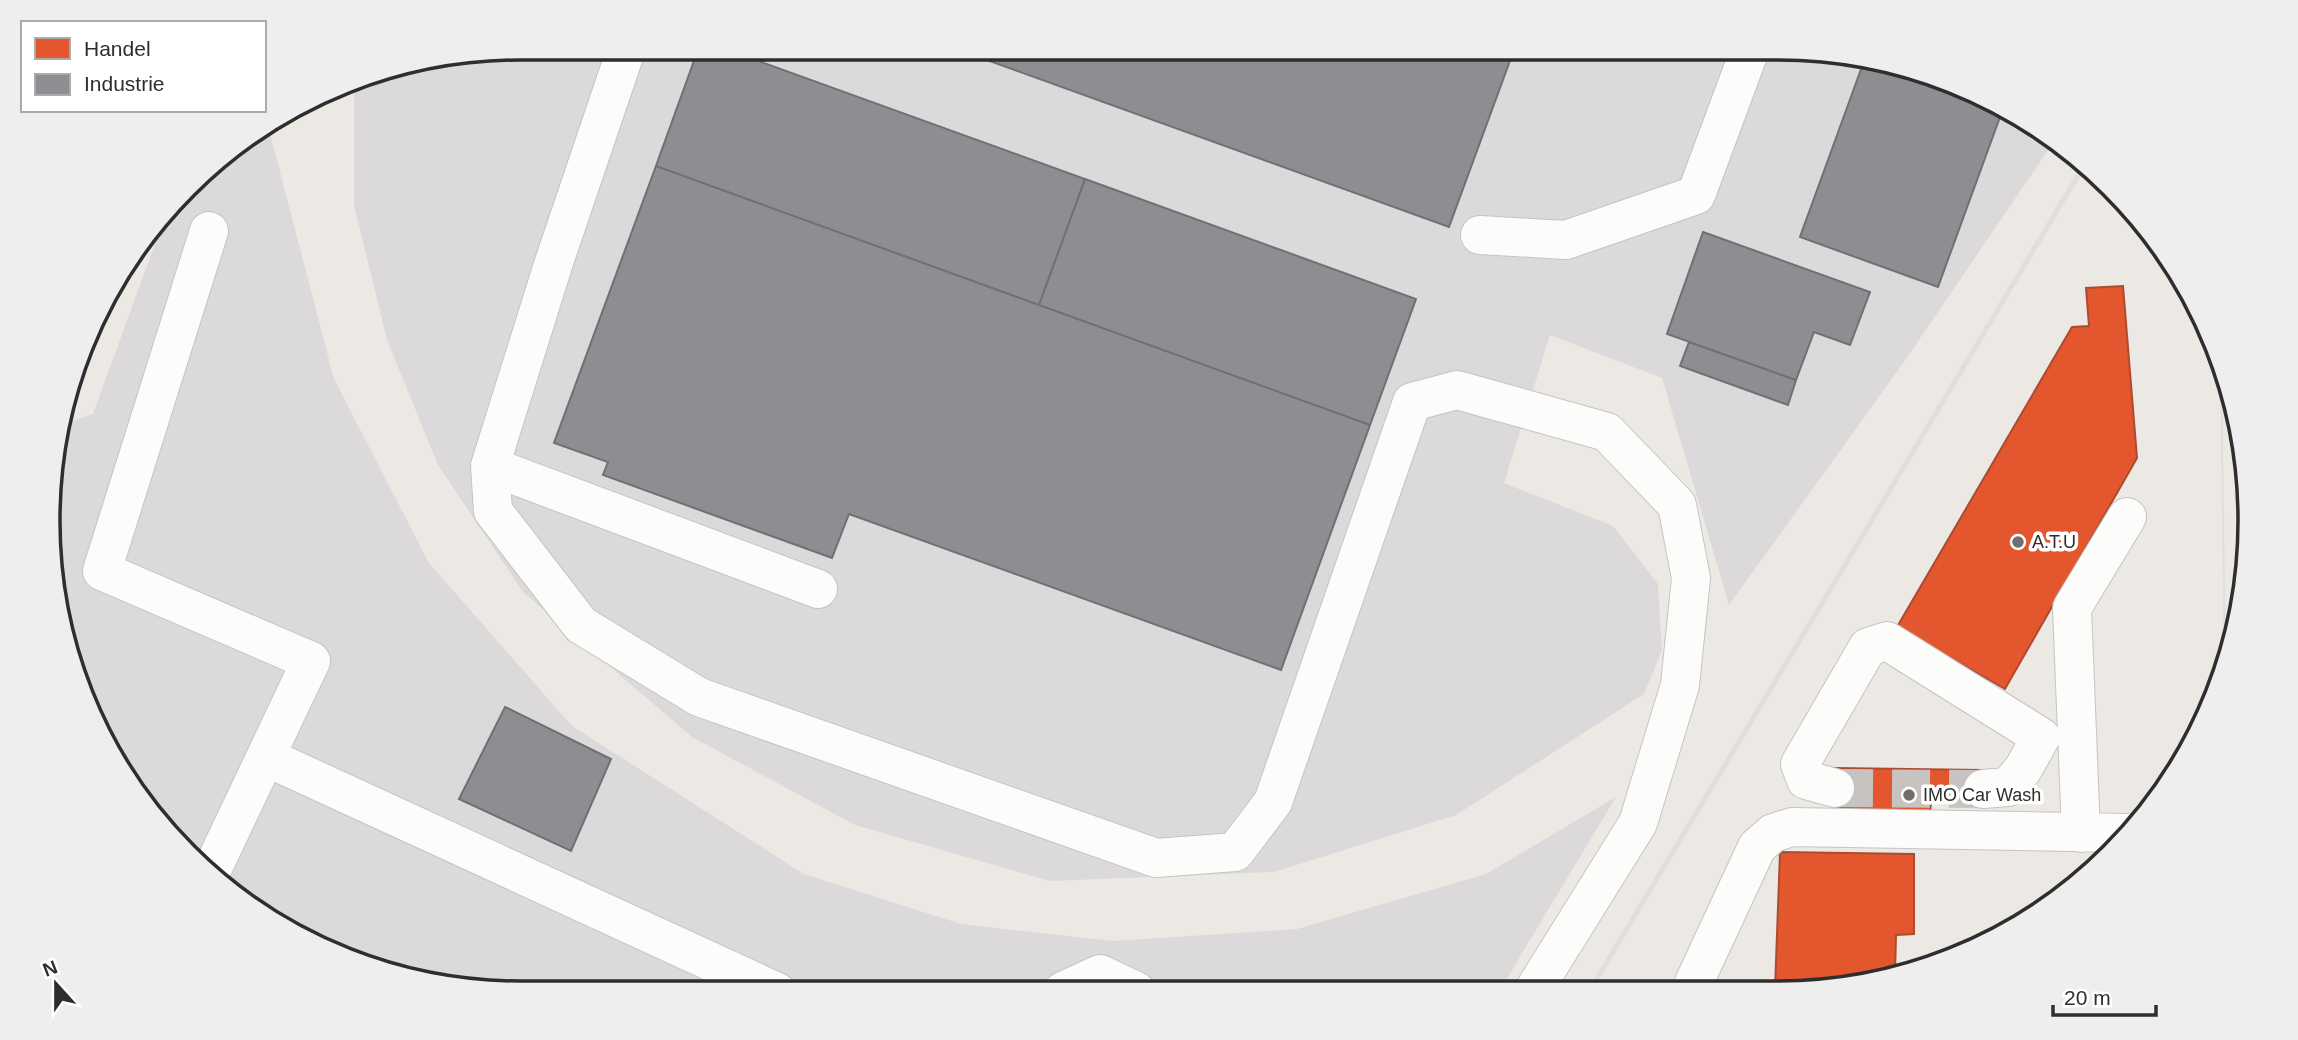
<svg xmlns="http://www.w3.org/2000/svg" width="2298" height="1040" font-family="Arial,sans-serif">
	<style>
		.industrial { fill: #dcd9db }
		.shops { fill: #e4572e; stroke: #ad4b2e; stroke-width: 2 }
		.industry { fill: #8d8d92; stroke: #707074; stroke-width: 2 }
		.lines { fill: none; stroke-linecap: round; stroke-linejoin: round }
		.minor-tunnel { stroke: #c6c3c0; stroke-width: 38; stroke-dasharray: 38 19; stroke-linecap: butt }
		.minor-casing { stroke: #c5c4c5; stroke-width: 40 }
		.minor { stroke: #fcfcfb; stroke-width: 38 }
		.tram { stroke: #dfdfe1; stroke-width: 2 }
		.rail { stroke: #dfdfe1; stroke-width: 5 }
		.poi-dot { fill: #706f6e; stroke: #fff; stroke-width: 2.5 }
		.labels { text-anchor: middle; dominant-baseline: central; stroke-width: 7; stroke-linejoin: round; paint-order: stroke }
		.poi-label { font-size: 18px; fill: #2e2e2e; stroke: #fff; text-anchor: start }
		.rim { fill: none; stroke: #2e2e2e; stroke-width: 3.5 }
	</style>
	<rect width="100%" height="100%" fill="#ece8e4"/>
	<path class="industrial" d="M520,47H1778L1930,72L2015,111L2055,140L1904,362L1729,605L1662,378L1550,335L1504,483L1613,526L1658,584L1662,650L1644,694L1456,815L1274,872L1050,881L855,825L692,737L523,592L438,465L387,340L354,205V79L368,72Z
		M267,122L334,379L429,563L572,726L804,874L961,924L1113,941L1297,929L1486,874L1616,797L1500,990L520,993L368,968L284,930L209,876L110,756L72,672L51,582L57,426L93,414L164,219L209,164Z"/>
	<path class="shops" d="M2123,286L2137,458L2005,689L1897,627L2072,327L2089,326L2086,288Z
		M1835,768L1982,770L1983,800L1931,801L1930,814L1834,813Z
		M1780,852L1914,854V934L1896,935L1895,974L1840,989H1775Z"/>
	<path class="industry" d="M699,47H720L1085,179L1039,305L656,166Z
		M951,47H1515L1449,227Z
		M1864,61L1930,72L2004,106L1938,287L1800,237Z
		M656,166L1370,425L1281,670L849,514L832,558L603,475L608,462L554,443Z
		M1085,179L1416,299L1370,425L1039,305Z
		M1703,232L1870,292L1850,345L1814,332L1796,380L1667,334Z
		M1689,342L1796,380L1788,405L1680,366Z
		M505,707L611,759L571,851L459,799Z"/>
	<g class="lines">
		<path class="minor-tunnel" d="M1835,788L1983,789"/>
		<defs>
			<path id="minor" d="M627,47L554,262L490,466L493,511L581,625L699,697L1156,858L1235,852L1273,802L1412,402L1457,390L1607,432L1677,505L1691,578L1680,685L1638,823L1534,990
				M1480,235L1566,240L1696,195L1751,47
				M490,466L818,589
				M266,757L777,992
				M1835,788L1806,780L1800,764L1868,647L1887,641L2041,737L2023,769L2008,787L1983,789
				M2081,833L2072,608L2127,517
				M209,876L311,661L102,571L209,231
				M1691,989L1757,847L1773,833L1792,827L2127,833
				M1063,991L1100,974L1136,991"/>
		</defs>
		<use href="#minor" class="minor-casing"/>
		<use href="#minor" class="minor"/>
		<path class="tram" d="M2221,362L2225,672
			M2240,428L2241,608"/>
		<path class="rail" d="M1591,989L2086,162"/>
	</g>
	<g class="poi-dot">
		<circle cx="2018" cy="542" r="7"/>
		<circle cx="1909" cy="795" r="7"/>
	</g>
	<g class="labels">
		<g class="poi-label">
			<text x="2032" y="542">A.T.U</text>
			<text x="1923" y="795">IMO Car Wash</text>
		</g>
	</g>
	<path d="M0 0H2298V1040H0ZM520 60H1778A460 460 0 0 1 2238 520V521A460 460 0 0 1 1778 981H520A460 460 0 0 1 60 521V520A460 460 0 0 1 520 60Z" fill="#eee" fill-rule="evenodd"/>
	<path class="rim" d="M520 60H1778A460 460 0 0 1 2238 520V521A460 460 0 0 1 1778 981H520A460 460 0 0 1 60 521V520A460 460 0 0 1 520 60Z"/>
	<rect x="21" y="21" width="245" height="91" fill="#ffffff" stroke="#ababab" stroke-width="2"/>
	<rect x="35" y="38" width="35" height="21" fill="#e4572e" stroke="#ababab" stroke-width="2"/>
	<text x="84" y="56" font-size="21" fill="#2e2e2e">Handel</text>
	<rect x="35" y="74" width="35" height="21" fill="#8d8d92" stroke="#ababab" stroke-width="2"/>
	<text x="84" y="91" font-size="21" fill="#2e2e2e">Industrie</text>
	<g transform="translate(56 984) rotate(339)" stroke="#ffffff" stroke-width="5" paint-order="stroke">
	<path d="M0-5L12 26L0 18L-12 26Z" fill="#2e2e2e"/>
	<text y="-10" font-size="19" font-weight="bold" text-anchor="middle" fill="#2e2e2e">N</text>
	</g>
	<path d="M2053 1005v10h103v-10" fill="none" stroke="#2e2e2e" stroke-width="3.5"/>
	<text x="2064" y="1005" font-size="21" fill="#2e2e2e" stroke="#ffffff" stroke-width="5" paint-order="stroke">20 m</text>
</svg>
